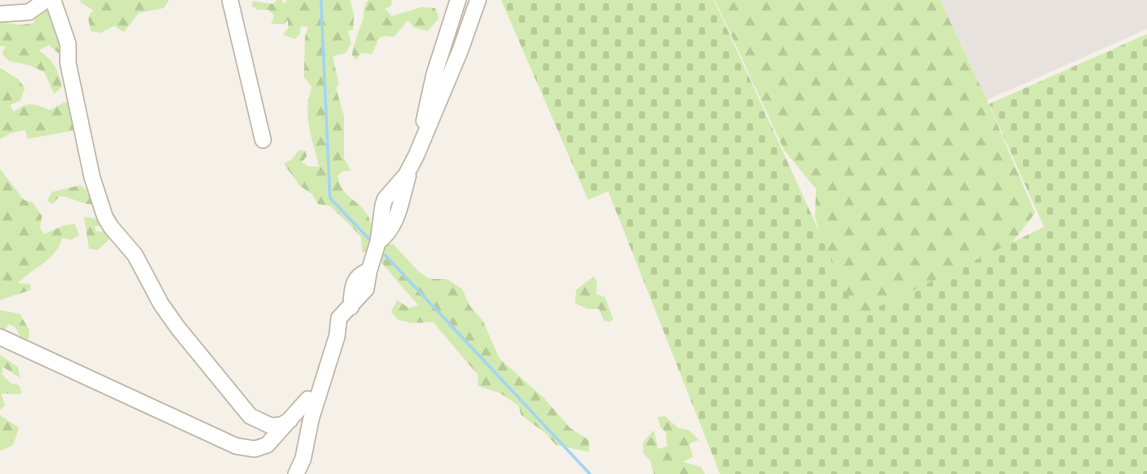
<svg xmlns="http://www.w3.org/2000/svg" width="1147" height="474" font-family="'Work Sans',sans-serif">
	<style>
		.industrial { fill: #e7e2dd }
		.forest { fill: url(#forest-firs) }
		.cemetery { fill: url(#cemetery-stones) }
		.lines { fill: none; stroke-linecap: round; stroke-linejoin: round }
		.stream { stroke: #a3d5f3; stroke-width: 3 }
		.minor-casing { stroke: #c1b8aa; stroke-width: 18 }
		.minor { stroke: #fff; stroke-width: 15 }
	</style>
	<defs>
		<pattern id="forest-firs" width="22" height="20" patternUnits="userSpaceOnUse" patternTransform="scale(1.5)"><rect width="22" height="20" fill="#d2eab0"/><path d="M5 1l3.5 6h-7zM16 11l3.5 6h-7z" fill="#b6ca98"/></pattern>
		<pattern id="cemetery-stones" width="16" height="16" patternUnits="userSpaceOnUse" patternTransform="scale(1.5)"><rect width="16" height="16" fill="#d2eab0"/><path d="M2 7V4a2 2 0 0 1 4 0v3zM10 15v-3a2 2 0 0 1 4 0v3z" fill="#b6ca98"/></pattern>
	</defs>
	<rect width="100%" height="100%" fill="#f5f1e8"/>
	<path class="industrial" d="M940,0H1147V29L987,100Z"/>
	<path class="forest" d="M81,0H169L164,8L139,13L124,32L114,26L100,33L91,31L88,18L93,10L80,2Z
		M277,0H282L283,3L287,2L286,0H350L354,15L353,30L348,31L351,43L346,53L333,56C334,66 337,74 339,84L336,88L344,116V158L351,171H343L338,176C341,198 358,199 366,213C370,218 371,225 374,231L367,252H362L361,237L351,226L330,206L318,204L312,194L300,186L284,164L292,159L299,150L306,151L307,156L302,162L307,166L319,167C313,139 301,115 312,87L304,77L305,37L308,27L301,26L300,34L295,39L283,35L288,28V20L284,24H271L274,16L269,10H258L252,6L253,1L273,4Z
		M368,0H392L391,6L385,9L392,16L422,7L435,8L439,18L428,31L414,28L408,20L394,37L385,36L379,38L372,54L361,53L356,60L352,55C354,43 358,33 362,22C366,13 361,10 368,0Z
		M715,0H940L987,100L1035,213L980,285L849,337L815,217L816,189L784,150Z
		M47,7L55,13L66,52L58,53L49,45L39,50C54,62 58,68 62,87L54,94L44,72L29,65L9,61L2,54L5,46H0V22L21,25L34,23L35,12Z
		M0,68L18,79L25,88L20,101L10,105L14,112C28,101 33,103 50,110L67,101L70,104L75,130L28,139L25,130L11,133L0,139Z
		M0,169L24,200L33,203L42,216L40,228L44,234L65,225L75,224L79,235L71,240L62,238C57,260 32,268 18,283L30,284L31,290L0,300Z
		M81,185L95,200L94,204C83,206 73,197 60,196L52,204L47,201L52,192Z
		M84,217L99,219L100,226H95L96,231L105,232L110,238L98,250L89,249Z
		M393,244L419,272L430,279H447L462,289L470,306L483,321L499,358L544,398L570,428L589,440V452L556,445L544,432L521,415L519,406L500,393L478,386V375L433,322L412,323L398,320L391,312L397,300L409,308L418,305L381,262L386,245Z
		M594,276L597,282L596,294L605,297L613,319L610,322L604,321L599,309H587L575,303L576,290Z
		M0,310L20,314L29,330V338L23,343L16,328L9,324L2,335H0Z
		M0,355L18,367L20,378L3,367L2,374L10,383L19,385L22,393C14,396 9,392 1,394L5,405L0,410Z
		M0,415L19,428L13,445L0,451Z
		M665,416L678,428L689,430L699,440L689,444L693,457L683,462L701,467L705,474H654L650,460L643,453V442L654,430L658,449L667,446L666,433L660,426L658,417Z"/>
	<path class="cemetery" d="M501,0H714L858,317L1044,227L989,104L1147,34V474H720L608,191L588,200Z"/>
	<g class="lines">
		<path class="stream" d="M321,0L330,198L370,240
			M385,255L590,474"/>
		<defs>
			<path id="minor" d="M53,0L68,44V63L92,177L105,217L111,227L135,255L161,304L178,328L250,416L271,426L281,425L290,420
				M230,0L263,140
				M0,14L29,12L46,0
				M424,121L434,75L458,0
				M378,242C399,226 401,200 408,176
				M351,307C352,292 351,276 369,271
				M0,337L236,446L255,449L267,445L308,399
				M296,474L303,459L311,419L337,336L339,318L366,289L369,271L378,242L383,205L385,199L406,175L416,156L460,51L478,0"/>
		</defs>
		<use href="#minor" class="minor-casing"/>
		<use href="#minor" class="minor"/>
	</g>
</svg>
